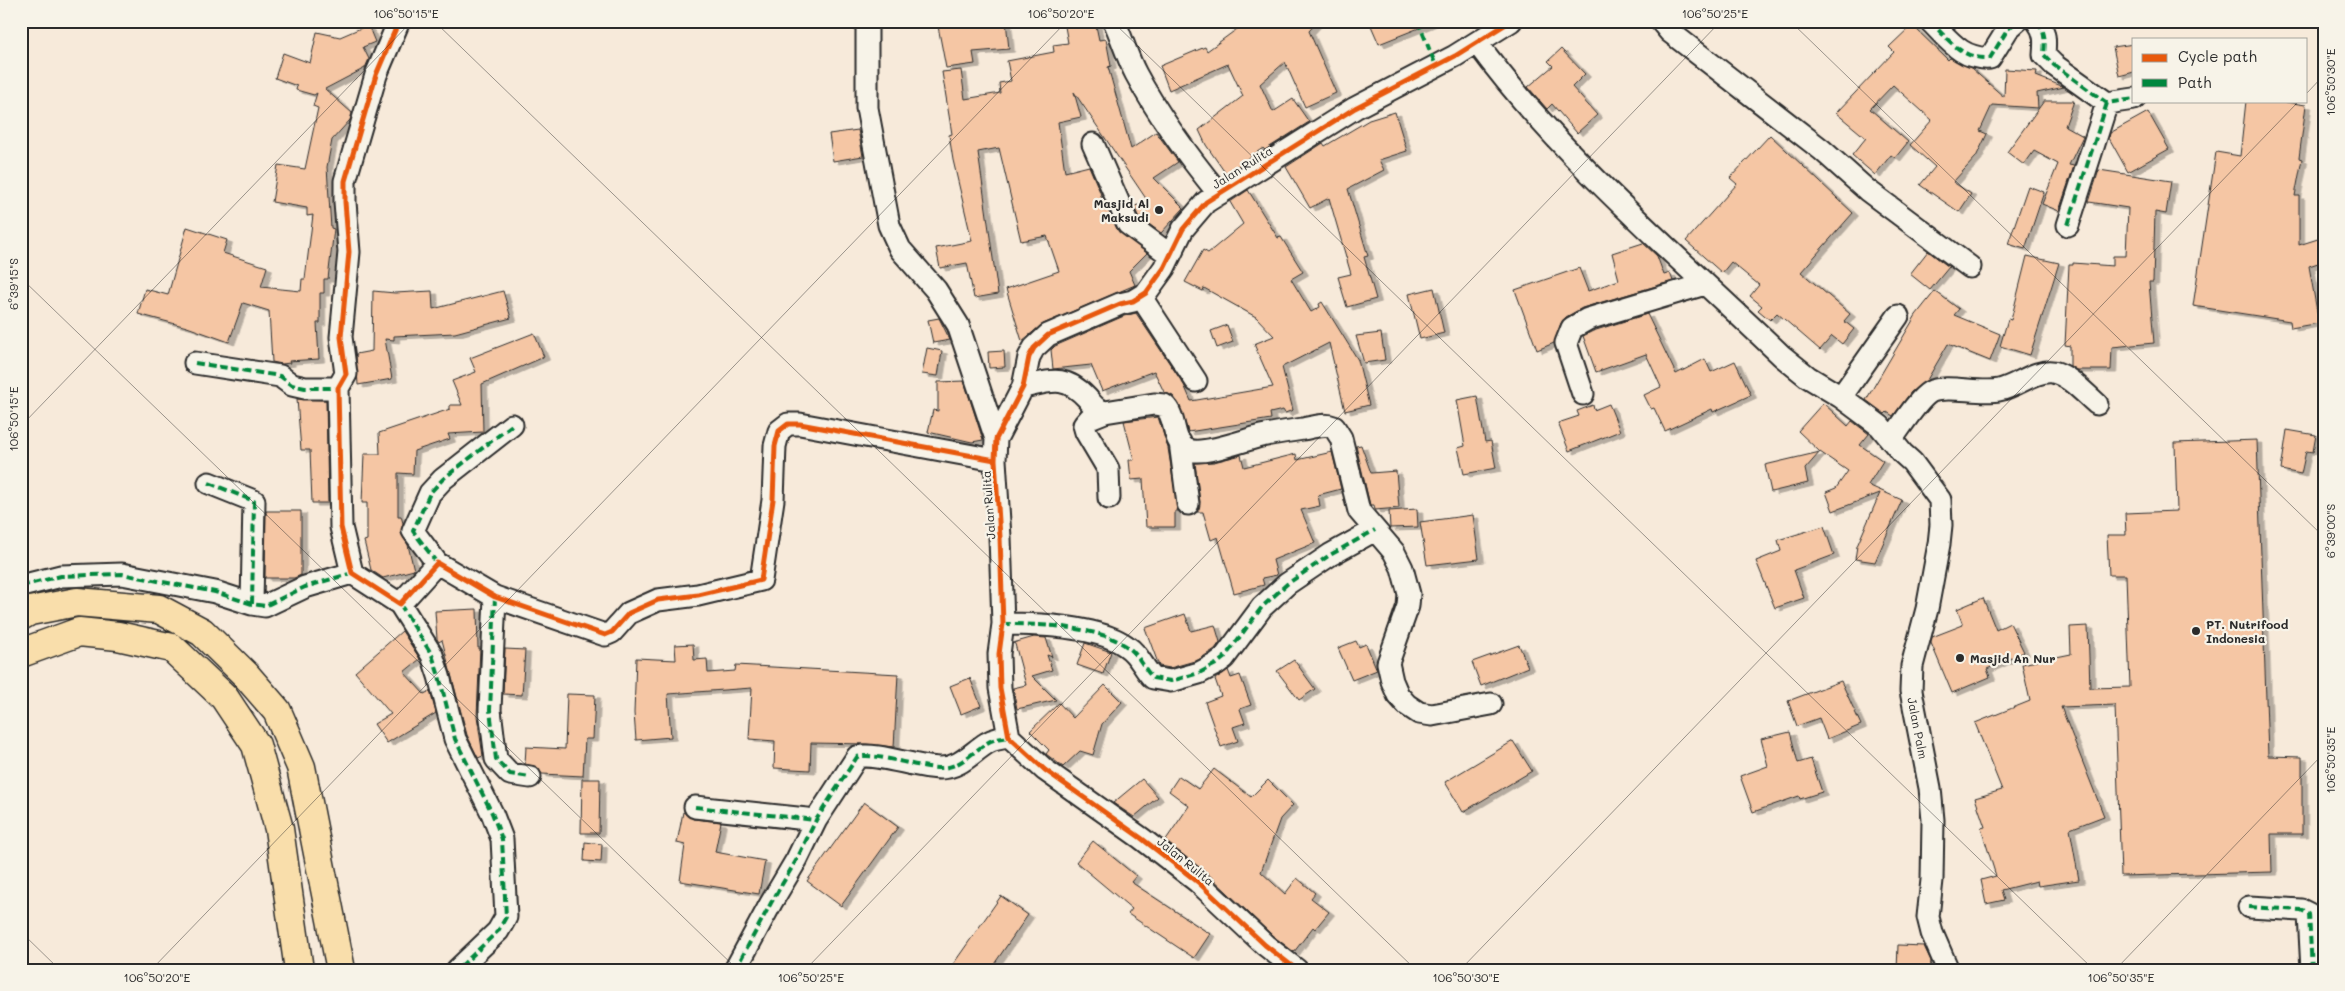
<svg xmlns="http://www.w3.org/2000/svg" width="2345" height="991" font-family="Mali,sans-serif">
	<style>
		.building { fill: #f5c6a4; stroke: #2b2b2b; filter: url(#shadow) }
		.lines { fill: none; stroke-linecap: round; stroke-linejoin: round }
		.minor-casing { stroke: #2b2b2b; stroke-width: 25 }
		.motorway-casing { stroke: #2b2b2b; stroke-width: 31 }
		.minor { stroke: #f7f3e8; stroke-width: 21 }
		.motorway { stroke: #f9deab; stroke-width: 28 }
		.quiet { stroke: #00873e; stroke-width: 4; stroke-dasharray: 8 4; stroke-linecap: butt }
		.cycleway-casing { stroke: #f7f3e8; stroke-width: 8 }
		.cycleway { stroke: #e8590c; stroke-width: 5 }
		.ticks { fill: none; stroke: #2b2b2b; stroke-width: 1; stroke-opacity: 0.45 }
		.poi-dot { fill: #2b2b2b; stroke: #f7f3e8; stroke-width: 2 }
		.labels { text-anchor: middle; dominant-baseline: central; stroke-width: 4.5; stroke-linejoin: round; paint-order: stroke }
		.street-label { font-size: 12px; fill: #2b2b2b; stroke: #f7f3e8 }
		.poi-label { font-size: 12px; font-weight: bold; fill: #2b2b2b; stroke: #f7f3e8; text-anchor: start }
		.neatline { fill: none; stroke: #2b2b2b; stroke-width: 2 }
		.ticks-label { font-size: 12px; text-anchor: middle; fill: #2b2b2b }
	</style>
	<defs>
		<filter id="shadow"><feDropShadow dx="5.5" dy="3" stdDeviation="0" flood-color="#0004"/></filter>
	</defs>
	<rect width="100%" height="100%" fill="#f7eada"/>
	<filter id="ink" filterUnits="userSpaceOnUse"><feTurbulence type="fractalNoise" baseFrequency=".02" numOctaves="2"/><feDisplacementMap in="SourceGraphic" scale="10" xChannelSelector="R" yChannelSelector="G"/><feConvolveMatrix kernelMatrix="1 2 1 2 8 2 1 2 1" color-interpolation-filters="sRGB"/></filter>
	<g filter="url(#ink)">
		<path class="building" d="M937,21H1006L1009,49L973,52L975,64L946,68Z
			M1064,21H1095L1099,40L1106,39L1111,66L1108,67L1131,149L1156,132L1178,162L1154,178L1184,208L1161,233L1138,216L1134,206L1149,203L1074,92L1081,117L1058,122L1065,172L1089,166L1100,192L1105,211L1108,210L1117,229L1147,253L1129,271L1135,285L1043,324L1022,341L1006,289L1059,271L1047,236L1021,241L999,148L978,152L998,294L974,298L967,263L940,268L936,248L972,241L953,160L949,135L952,134L942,72L961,70L965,99L1000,93L999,83L1011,81L1007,61L1054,52L1053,45L1068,43Z
			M1248,21H1318L1309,31L1336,93L1305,107L1285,62L1260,84L1273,112L1293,99L1309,122L1265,150L1263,148L1226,174L1206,145L1199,130L1243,96L1228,64L1169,90L1160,66L1205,47L1207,51Z
			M1369,21H1434V22L1379,44Z
			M368,25L375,42L363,47L369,59L365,68L325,89L352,113L350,120L332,140L327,167L331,228L334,229L328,279H324V293H320V323H317L319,359L289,361L290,363L282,364L272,362L269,311L243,303L229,342L187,327L138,314L145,289L168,295L187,227L227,240L223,253L267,267L261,287L301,291L302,279H305L313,215L307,216V208L272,202L278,165L305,169L318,108L313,106L317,93L314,95L296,90L297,86L275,78L283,53L310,63L317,32L340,37Z
			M1912,25L1948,60L1950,58L1971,68L2004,97L2005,69L2037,71L2036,76L2064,87L2037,93L2038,108L1992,105L1980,131L1987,134L1976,157L1953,182L1971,194L1959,212L1920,185L1935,167L1910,145L1932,120L1893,85L1870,109L1908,142L1895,158L1891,155L1875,175L1852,155L1866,138L1836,113L1894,52L1889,47Z
			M2134,44V72L2119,76L2113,47Z
			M1561,49L1585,74L1572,87L1597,115L1577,133L1552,104L1547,109L1528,87L1553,66L1548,61Z
			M2044,101H2074L2065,126L2083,136L2069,165L2074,166L2059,211L2042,204L2058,164L2034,151L2024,165L2007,152Z
			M2246,101H2278L2306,105L2299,158L2302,159L2295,196H2299V245L2324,237V261L2309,266L2319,323L2291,328L2290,321L2193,306L2216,152L2240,156Z
			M1395,112L1407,151L1379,160L1384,170L1348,189L1368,256L1364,257L1376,299L1347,307L1338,277L1351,274L1329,198L1310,208L1286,167L1323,143L1325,146L1369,120Z
			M2148,112L2169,149L2128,172L2109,138L2110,133Z
			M858,130L863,156L833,161L829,134Z
			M1770,135L1853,213L1801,272L1850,314L1844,321L1854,329L1842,344L1832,336L1820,350L1777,313L1770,320L1758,310L1762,306L1750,296L1759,285L1731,262L1722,273L1686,241L1737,184L1730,178Z
			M2099,170L2171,181L2166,214L2155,212L2153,282H2149L2154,343L2112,347L2111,370H2076L2070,366V346L2065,345L2069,265H2073V263L2113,266V256H2126L2128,208L2089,202Z
			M2028,186L2044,192L2025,249L2008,244Z
			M1248,190L1278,238L1281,237L1303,272L1291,279L1311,312L1320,307L1319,304L1322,302L1358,360L1369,405L1345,411L1329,343L1282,367L1293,410L1285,413L1283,410L1270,413L1271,419L1188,432L1179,404L1173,396L1164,392L1154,371L1102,391L1091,365L1053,369L1051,350L1055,346L1124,316L1136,313L1184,385L1191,401L1273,387L1254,344L1274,336L1256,317L1204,288L1203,291L1185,282L1203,250L1208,253L1243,224L1230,202Z
			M1643,243L1657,256L1664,275L1670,273L1673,281L1582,308L1566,317L1561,323L1554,343L1537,350L1515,290L1579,268L1588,291L1619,280L1612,253Z
			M1928,251L1949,267L1930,290L1910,274Z
			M2027,256L2059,263L2030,355L2000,346L2008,319L2011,320Z
			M1434,288L1444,333L1420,339L1409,294Z
			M373,291L395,293L432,291L433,309L503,291L511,318L455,333L394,336V340L385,339L392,379L358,385L356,354L372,351Z
			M1935,291L1959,309L1954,315L2000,334L1990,361L1948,344L1927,380L1911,392L1893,416L1887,412L1885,414L1866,400L1916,315Z
			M1647,314L1676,374L1705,359L1711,372L1735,361L1751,395L1713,412L1712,409L1665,431L1654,408L1651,409L1644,395L1661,387L1646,354L1596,372L1583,336L1593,331Z
			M939,318L950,340L933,343L928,320Z
			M1227,325L1233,342L1217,348L1211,331Z
			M534,333L544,357L482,384L483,432L448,434L450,439L414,451L413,474L398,473V516H401L403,523L401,533L408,545L414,570L383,578L371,570L364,541L367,540V503H362L364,454H380L379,433L450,409V405H462L452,381L476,372L470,358Z
			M1381,333L1385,360L1364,363L1356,336Z
			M927,348L942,351L938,376L922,374Z
			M1004,351L1005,367L989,368L988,352Z
			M964,381L983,440L972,442L928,432L933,410L938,411V382Z
			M1477,396L1485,442L1491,441L1496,468L1464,474L1458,448L1465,446L1457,400Z
			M297,399L326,400L328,503H312L310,450H301Z
			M1823,403L1848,426L1852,421L1869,434L1860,445L1883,461L1868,485L1902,500L1875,562L1855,559L1857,546L1880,493L1833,511L1826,492L1836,488L1848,471L1820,452L1798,431Z
			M1609,404L1620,431L1569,451L1558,423L1579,416L1577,411L1593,405L1594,410Z
			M1158,417L1168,448L1178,511H1175V527H1146L1143,479L1131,480L1129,460H1134L1124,421Z
			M2287,430L2316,435L2313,452L2306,451L2301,474L2281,470Z
			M2257,440L2268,756L2302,757V834H2271L2272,872L2121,876L2115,705L2061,707L2104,816L2070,829L2079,880L2038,886L2037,881L2001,890L2004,900L1986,904L1981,880L1996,876L1981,828L1985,827L1975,798L2002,790L1975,723L2030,701L2022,664L2071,654L2070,627L2088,626L2090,688L2130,687L2126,575H2109L2107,535H2126L2125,513L2177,511L2175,443Z
			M1361,445L1371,473L1396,471L1399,508L1375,510L1374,505H1370L1356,446Z
			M1332,452L1341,489L1318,495L1320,506L1301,510L1315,543L1273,560L1277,575L1262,578L1264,585L1234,593L1218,537L1211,540L1203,512H1197L1200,502L1195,463L1214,462L1241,455L1244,467L1296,454L1297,460Z
			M1820,452L1805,469L1808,483L1771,492L1765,465Z
			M1417,509L1418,527L1390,528L1389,511Z
			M266,511H301V575L294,578H265Z
			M1473,515L1479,559L1427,565L1420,522Z
			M1824,526L1834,555L1794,570L1804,598L1775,608L1756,561L1781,551L1778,540Z
			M1983,598L1996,630L2010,623L2024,652L1987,669L1990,677L1952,693L1931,643L1932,637L1963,625L1957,609Z
			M477,609L478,648H480L477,716L483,756L478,758L467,735L442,640L439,642L437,639L435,611Z
			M1185,614L1191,631L1215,625L1220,642L1215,649L1198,660L1170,668L1159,666L1145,628Z
			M402,631L420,659L404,672L424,694L430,691L436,713L387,743L374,724L391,714L355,672Z
			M1034,637L1046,638L1052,657L1047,655L1052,670L1032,676L1056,700L1017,709L1013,688L1026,685L1015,644L1013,643Z
			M1356,641L1359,647L1366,644L1377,670L1352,680L1338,648Z
			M1085,643L1111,652L1103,674L1077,665Z
			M693,644L694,660L707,659L708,673L735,671L736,665L898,674L894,747L866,744L811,743L810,770L774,768L775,741L749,739L752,688L668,694L671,737L636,740L634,713L636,658L676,660L675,645Z
			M1519,645L1528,667L1481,686L1472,662Z
			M505,649L525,650L522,695L503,694Z
			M1294,660L1315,689L1299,700L1277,671Z
			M1228,670L1231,678L1240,675L1251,705L1240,709L1245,723L1233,727L1238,741L1221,747L1205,702L1221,696L1215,679Z
			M970,678L981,706L961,714L950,686Z
			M1841,681L1861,725L1827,739L1819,718L1797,726L1788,701Z
			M1105,685L1122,702L1102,724L1093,755L1080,751L1063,767L1046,754L1049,750L1030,731L1059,703L1073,718Z
			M567,694L595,695L593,739H585L583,776L542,774L537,767L525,764L526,747L565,749Z
			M1790,732L1798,763L1811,759L1822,792L1800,799L1799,796L1753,812L1740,776L1768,766L1761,739Z
			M1513,741L1532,771L1463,812L1445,782Z
			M1214,769L1251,797L1268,780L1293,805L1280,819L1261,872L1285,894L1297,878L1315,893L1311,898L1329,912L1315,929L1313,927L1294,952L1273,936L1207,873L1165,841L1189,806L1169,791L1179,776L1198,789Z
			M582,779H600L599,833H581Z
			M1142,779L1158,797L1134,817L1113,803Z
			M864,802L898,827L841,906L807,881Z
			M683,812L693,819L721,822L715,852L765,861L759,894L680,881L685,845L677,843Z
			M1093,841L1136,876L1131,882L1210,934L1194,958L1128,914L1132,909L1076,862Z
			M585,842L602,844L601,862L584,861Z
			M1001,896L1028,915L990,970H949Z
			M1898,945L1924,946L1931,961L1930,970H1897Z"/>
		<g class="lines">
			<defs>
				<path id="minor" d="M399,21L376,75L345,181V202L349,252L341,337L346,374L338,388L341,527L352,573L400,604L437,563L495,597L605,635L612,632L629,613L658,600L698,595L761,580L773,500L775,446L779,431L788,424H800L995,460
					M865,21L867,29V108L889,225L900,249L936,290L958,325L996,439
					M1114,21C1122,38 1127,57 1136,74C1159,117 1188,156 1219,194
					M1661,21L1670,32L1822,150L1867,190L1970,267
					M1930,21C1949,40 1962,60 1990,58L2008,29L2017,21
					M2037,21C2046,32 2045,42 2044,55L2054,65L2107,103L2134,99
					M1477,43C1564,161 1677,255 1782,356L1808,377L1841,397L1880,426L1902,453L1912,462L1940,500L1941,525L1939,544L1927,609L1912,666L1911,691L1930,788L1933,820L1932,880L1928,917L1932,933L1948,970
					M1093,144L1128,224L1170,255
					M2068,225L2107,103
					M1141,297L1196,381
					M195,363L280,376L292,385L305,388H338
					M1023,387C1051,381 1065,374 1087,398C1093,405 1096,410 1105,412L1154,404L1164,405C1177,416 1171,440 1186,449C1201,457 1244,440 1261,436C1275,433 1290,431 1303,429C1314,427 1324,423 1334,427L1341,438L1359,511L1394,552L1402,568L1409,594L1408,606L1388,663L1392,681L1398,695L1407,705L1419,713L1432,715L1491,704
					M1583,394L1566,343L1572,328L1588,319L1705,284
					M1841,397L1898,316
					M1105,412L1090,418L1084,425L1086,432L1108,469L1109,498
					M1891,440C1901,427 1917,400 1930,392C1945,384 1979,394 1999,390C2016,387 2036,369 2053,372C2070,376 2084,393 2097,404
					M1180,442L1188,504
					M209,483L254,501L252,604
					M437,563L413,531L430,493L443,479L512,425
					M21,586L61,576L122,574L215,592L252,604L265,606L305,587L352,573
					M495,597L490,710L496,759L510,774L530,777
					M400,604L432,655L439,676L455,739L492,813L502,839L506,917L498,931L457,970
					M1003,624C1036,624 1098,626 1126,646C1139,654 1143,668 1153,678L1171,681L1199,673L1216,664L1224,658L1262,607L1287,584L1330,555L1375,530
					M695,807L816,820
					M2249,907L2301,910L2309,914L2312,970
					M735,970L771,903L797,859L816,820L857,757C877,752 916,768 940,768C960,768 971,753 987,743C993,739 1001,738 1009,737
					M1297,970L1265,945L1198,882L1141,838L1045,770L1009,737L1000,688L999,654L1003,624L1000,537L995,460L996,439L1023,387L1029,357L1034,348L1048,335L1120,304L1133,301L1146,293L1164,268L1183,229L1206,202L1355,108L1455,56L1511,21"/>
				<path id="motorway" d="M21,616L30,611L77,602L159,609L202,632L245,674L277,711L301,767L341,970
					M21,653L79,632L118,636L172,648L224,697L256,745L279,829L299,970"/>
			</defs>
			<use href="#minor" class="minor-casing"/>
			<use href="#motorway" class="motorway-casing"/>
			<use href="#minor" class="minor"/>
			<use href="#motorway" class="motorway"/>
			<path class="quiet" d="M1418,21L1436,66
				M1930,21C1949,40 1962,60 1990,58L2008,29L2017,21
				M2037,21C2046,32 2045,42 2044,55L2054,65L2107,103L2134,99
				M2068,225L2107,103
				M195,363L280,376L292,385L305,388H338
				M209,483L254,501L252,604
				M437,563L413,531L430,493L443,479L512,425
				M21,586L61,576L122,574L215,592L252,604L265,606L305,587L352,573
				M495,597L490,710L496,759L510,774L530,777
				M400,604L432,655L439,676L455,739L492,813L502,839L506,917L498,931L457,970
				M1003,624C1036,624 1098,626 1126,646C1139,654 1143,668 1153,678L1171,681L1199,673L1216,664L1224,658L1262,607L1287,584L1330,555L1375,530
				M695,807L816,820
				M2249,907L2301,910L2309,914L2312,970
				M735,970L771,903L797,859L816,820L857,757C877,752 916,768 940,768C960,768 971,753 987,743C993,739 1001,738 1009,737"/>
			<defs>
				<path id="cycleway" d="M399,21L376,75L345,181V202L349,252L341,337L346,374L338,388L341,527L352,573L400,604L437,563L495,597L605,635L612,632L629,613L658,600L698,595L761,580L773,500L775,446L779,431L788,424H800L995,460
					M1297,970L1265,945L1198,882L1141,838L1045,770L1009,737L1000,688L999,654L1003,624L1000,537L995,460L996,439L1023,387L1029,357L1034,348L1048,335L1120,304L1133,301L1146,293L1164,268L1183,229L1206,202L1355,108L1455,56L1511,21"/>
			</defs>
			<use href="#cycleway" class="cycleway-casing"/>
			<use href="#cycleway" class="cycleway"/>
		</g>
	</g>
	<path class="ticks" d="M434,21L1416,970M1112,21L2094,970M1790,21L2324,537M2306,94L2324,75M21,278L738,970M21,426L412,21M21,932L60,970M151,970L1067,21M805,970L1721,21M1460,970L2299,101M2115,970L2324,753"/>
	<g class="poi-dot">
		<circle cx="1159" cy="210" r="5"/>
		<circle cx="2196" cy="631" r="5"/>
		<circle cx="1960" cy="658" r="5"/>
	</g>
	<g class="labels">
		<g class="street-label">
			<text transform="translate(1242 167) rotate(-32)">Jalan Rulita</text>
			<text transform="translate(988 505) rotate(-94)">Jalan Rulita</text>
			<text transform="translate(1918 728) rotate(79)">Jalan Palm</text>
			<text transform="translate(1186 861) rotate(39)">Jalan Rulita</text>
		</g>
		<g class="poi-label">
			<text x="1149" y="203" text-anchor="end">Masjid Al<tspan x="1149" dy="14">Maksudi</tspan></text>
			<text x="2206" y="624">PT. Nutrifood<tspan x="2206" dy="14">Indonesia</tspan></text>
			<text x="1970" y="658">Masjid An Nur</text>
		</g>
	</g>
	<rect width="2345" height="991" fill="none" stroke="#f7f3e8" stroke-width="55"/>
	<rect x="2132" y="38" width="175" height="65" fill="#f7f3e8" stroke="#a5a39c"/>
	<rect x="2142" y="54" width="25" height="8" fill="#e8590c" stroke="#a5a39c"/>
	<text x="2178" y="62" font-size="15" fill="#2b2b2b">Cycle path</text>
	<rect x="2142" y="79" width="25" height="8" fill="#00873e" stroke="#a5a39c"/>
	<text x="2178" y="88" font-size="15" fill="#2b2b2b">Path</text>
	<rect x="28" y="28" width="2290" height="936" class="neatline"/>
	<g class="ticks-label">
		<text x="406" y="18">106°50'15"E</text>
		<text x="1061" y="18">106°50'20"E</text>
		<text x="1715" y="18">106°50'25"E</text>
		<text transform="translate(2331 82) rotate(-90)" y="4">106°50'30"E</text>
		<text transform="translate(14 284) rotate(-90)" y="4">6°39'15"S</text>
		<text transform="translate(14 419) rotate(-90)" y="4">106°50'15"E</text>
		<text transform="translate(2331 531) rotate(-90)" y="4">6°39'00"S</text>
		<text transform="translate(2331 760) rotate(-90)" y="4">106°50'35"E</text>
		<text x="157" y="982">106°50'20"E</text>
		<text x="811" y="982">106°50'25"E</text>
		<text x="1466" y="982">106°50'30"E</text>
		<text x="2121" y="982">106°50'35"E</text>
	</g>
</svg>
